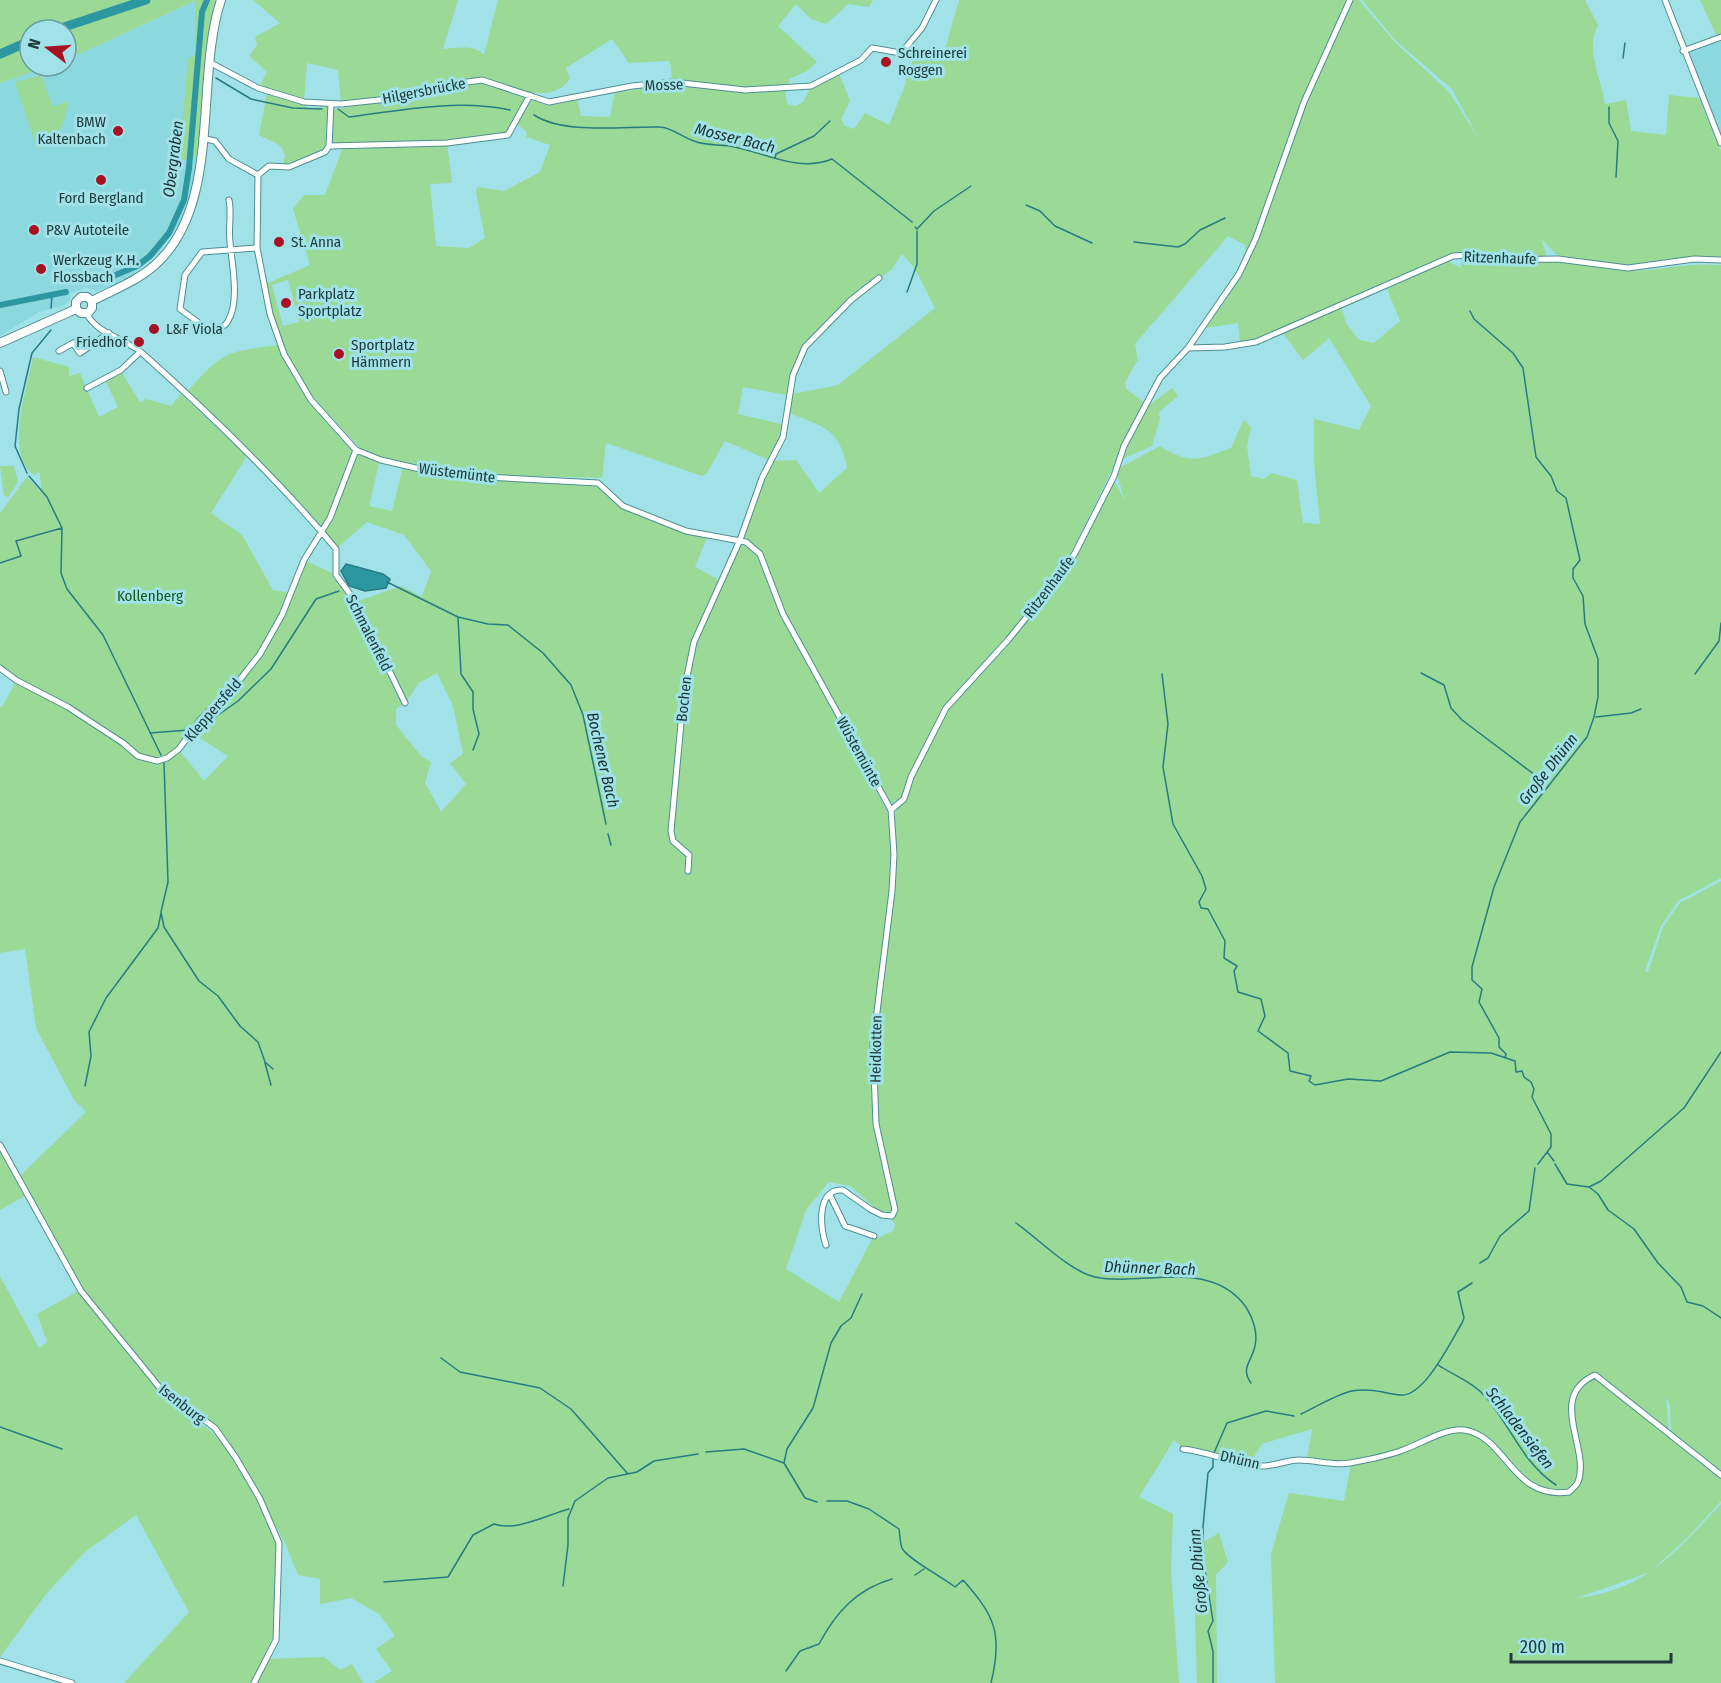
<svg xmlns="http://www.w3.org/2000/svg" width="1721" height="1683" font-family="'Fira Sans Condensed',sans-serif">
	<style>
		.built { fill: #8cd8df }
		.green { fill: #9ad996; fill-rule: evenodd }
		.water { fill: #2c97a0; stroke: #287b83; stroke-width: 1.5 }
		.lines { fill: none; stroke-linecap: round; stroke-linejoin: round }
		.stream { stroke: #287b83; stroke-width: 1.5 }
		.canal { stroke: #2c97a0; stroke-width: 6 }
		.river { stroke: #2c97a0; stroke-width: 9 }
		.minor-casing { stroke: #4e8e93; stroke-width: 7 }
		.primary-casing { stroke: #4e8e93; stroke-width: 10 }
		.minor { stroke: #fff; stroke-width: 5 }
		.primary { stroke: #fff; stroke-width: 8 }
		.poi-dot { fill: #a81124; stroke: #a1e2e8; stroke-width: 2 }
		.labels { text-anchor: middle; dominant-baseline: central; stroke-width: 6; stroke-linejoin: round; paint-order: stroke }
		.poi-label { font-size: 15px; fill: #203b3e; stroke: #a1e2e8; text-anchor: start }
		.street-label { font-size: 15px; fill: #203b3e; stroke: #a1e2e8 }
		.park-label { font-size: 15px; fill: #165817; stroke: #a1e2e8 }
		.water-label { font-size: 16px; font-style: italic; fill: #1a3133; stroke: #a1e2e8 }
	</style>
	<rect width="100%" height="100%" fill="#a1e2e8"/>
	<path class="built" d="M196,1L195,56L179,161L197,156L193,185L181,221L158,254L126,280L98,291L85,288L71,293L70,300L63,306L39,312L0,336V83L49,66H66V60Z
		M1721,39V140L1683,51Z"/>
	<path class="green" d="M0,0H217L210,23L197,156L179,161L188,59L195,55V1L66,60V30H30V66H49L0,83Z
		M253,0H458L443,49C457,48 474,44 484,55L498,0H873L869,7L849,4L826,24L811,19L796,4L778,26L817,62L807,71L789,79V85L745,87L672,80L670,61L629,63L612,39L566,68L570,78C554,105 517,89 491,82L522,95L525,98V102L506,133L447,143L452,183L430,184L436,246L469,248L485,238L476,192L477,187L504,191L540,172L550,145L526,137L527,132L517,124L532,100L549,105L577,99L581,116L610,117L615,92L676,85L785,90L787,104L796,106L803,102L811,86L839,73L850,101L841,119L845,126L854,129L865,113L889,125L906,83L905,77L919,48L945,49L959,0H1359L1395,42L1449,92L1479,139L1452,89L1396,41L1362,0H1585L1598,25C1585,50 1601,78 1605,104L1626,100L1631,131L1666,135L1669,95L1699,98L1721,151V258H1694L1628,265L1558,256L1542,240L1548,261C1574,258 1600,271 1627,271C1659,271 1688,262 1721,265V878L1678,901L1661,926L1645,971L1648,972L1663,927L1680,903L1721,881V1474L1671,1433L1670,1406L1666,1397L1669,1432L1593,1374C1552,1391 1577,1433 1578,1463C1579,1469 1577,1475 1577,1482C1568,1491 1561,1494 1548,1490C1517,1480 1515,1460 1492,1442C1484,1436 1471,1433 1462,1428L1401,1450L1347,1462L1307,1459L1312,1429L1262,1444L1250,1463L1205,1450L1183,1448L1174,1440L1139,1497L1173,1514L1171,1572L1179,1683H373L392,1671L376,1649L395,1636L379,1614L351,1598L320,1604V1579L298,1575L285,1543L238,1458L216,1425L200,1417L196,1423L198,1422C235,1445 254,1494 273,1532L276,1544L273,1638L251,1683H124L189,1612L136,1515L86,1551L46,1594L0,1657V1276L39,1348L47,1342L37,1314L82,1289L21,1185L25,1196L0,1210V1145L18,1178L86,1112L74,1100L36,1028L25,949L0,953V706L2,707L17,679L0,666V513L27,477L41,492L40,472L34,475C4,454 27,389 33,357L69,367V376L80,373L99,417L118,407L106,382L122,373L140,402L146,399L171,406L181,394L247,456L211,513L242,535L273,590L290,593L304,560L336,575L356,602L401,586L422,597L431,571L404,535L367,522L336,549L297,504L186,393C223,352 224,352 279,345L301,391L352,449L350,461L358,454L379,463L369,506L392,511L403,466L445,477L594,485L623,506L686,531L708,535L695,567L721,581L741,543L758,557L796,643L887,811L893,850L895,814L948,709L1010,641L1061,578L1114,480L1125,501L1117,475L1121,467L1160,446C1190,465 1199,460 1231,448L1244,419L1251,428L1247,446L1251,476L1264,479L1271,473L1297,480L1303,523L1320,524L1314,462V419L1359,430L1371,406L1329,338L1303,360L1282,332L1341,306L1346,323L1359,340L1374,343L1400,321L1387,289L1448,261L1461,268V252L1256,339L1240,342L1238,323L1205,328C1224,303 1246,277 1245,245L1228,236L1135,344L1138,360L1125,382L1126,389L1145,403L1071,553L1057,575L1006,638L944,706L909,775L902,798L890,804L798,643L760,554L740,540L771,461L725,441L707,473L702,476L606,443L602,478L464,474L381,457L360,448L314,398L311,400L284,354L263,285L310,265L293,209L304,195H325L343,147L331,143L333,110L388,100L341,102L338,70L307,63L304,100L259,87L267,72L249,56L257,45L255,37L280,23ZM902,254L914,267L935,308L838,385L788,395L805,347L851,300L892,269ZM288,280L299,322L283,326L272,285ZM743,387L787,395V412C822,427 839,426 847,468L819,493L796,460L771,461L785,425L738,414ZM437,673L453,706L463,754L450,763L466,784L441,812L425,783L431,762L421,756L396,725V709L405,703L419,683ZM192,733L228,756L204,781L179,750ZM829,1182L850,1186L882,1214L894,1215L891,1219L895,1224L893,1231L878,1238L873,1237L839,1302L786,1269L806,1210Z
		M1700,0H1721V36L1717,37Z
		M41,75L53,107L68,101C66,121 59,142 37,149L15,82Z
		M267,93L304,104L307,108L328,107L325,149L283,165L285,156L281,146L259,135Z
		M1172,388L1178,396L1159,412L1160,419L1152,446L1122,459L1125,447L1148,406Z
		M0,466H14L18,482L8,497L4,496Z
		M1596,1377L1699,1462L1721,1476V1501L1688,1537L1650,1572L1577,1598C1647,1590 1676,1551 1721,1504V1683H1275L1271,1554L1289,1493L1344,1501L1351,1465L1462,1431L1477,1436L1489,1445L1506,1467L1532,1487L1556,1495L1570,1493L1580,1483L1581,1458L1572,1422L1576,1397L1584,1381Z
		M1219,1533L1228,1562L1216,1575L1217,1683H1197L1193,1548Z
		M324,1657L340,1670L352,1664L363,1683H256L268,1659Z"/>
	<path class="water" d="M346,564L383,574L390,579L386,588L365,591L349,586L341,571Z"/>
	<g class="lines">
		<path class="stream" d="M1623,58L1625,43
			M216,78L251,99L293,108L322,109
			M1609,107V123L1618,141L1616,177
			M338,109L349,117C402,110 457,99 510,110
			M534,115C565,135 624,126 660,127C671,127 683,138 694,141C706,146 718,144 730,146C764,152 798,173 832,159L912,222
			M775,158L776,154L814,136L830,121
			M1026,205L1040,211L1055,226L1092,243
			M915,227L917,229L934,211L971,186
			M1134,242L1178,247L1185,244L1200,230L1225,218
			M907,292L917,264V231
			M51,308L52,295
			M1470,311L1474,319L1513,353L1523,368L1536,457L1551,476L1557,491L1566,498L1580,560L1573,569V578L1583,596L1585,624L1598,659V697L1594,717L1587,737L1520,822L1494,887L1472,967V980L1482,989L1479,1002L1499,1038V1047L1506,1054L1505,1058
			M27,473L15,446L19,409L32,353L51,330
			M29,476L47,497L62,528L61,573L67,589L103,635L161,755
			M0,563L21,556L16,541L62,528
			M387,582L458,617L488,624L508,625L543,653L571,685L583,715L606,824
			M458,618L461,674L473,692V709L479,734L473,750
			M1421,673L1444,685L1451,708L1462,720L1539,778L1540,792
			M1162,674L1168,724L1163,767L1173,824L1202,876L1206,889L1199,902L1201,908L1208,909L1225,941L1224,958L1237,966L1234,971L1238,992L1261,999L1265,1016L1258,1031L1288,1053L1290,1071L1311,1076L1309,1081L1315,1085L1348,1079L1381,1081L1450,1052L1491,1053L1515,1061L1516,1072L1522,1071L1524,1077L1531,1082L1534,1089L1532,1097L1551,1134V1147L1538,1164
			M1695,674L1719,641L1721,623
			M1596,717L1631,713L1641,709
			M200,728L238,701L271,669L316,599L339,591
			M150,733L188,730
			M164,763L168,882L161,912L164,927L199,981L218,996L240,1026L258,1042L265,1062L273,1069
			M608,834L611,845
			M265,1063L271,1085
			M85,1086L91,1056L89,1032L106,998L158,928L161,913
			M1547,1152L1554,1161
			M1555,1164L1567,1184L1589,1187L1598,1194L1608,1210L1634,1229L1658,1263L1681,1287L1687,1302L1703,1306L1721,1318
			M1589,1187L1601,1181L1684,1108L1721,1052
			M1016,1223C1039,1239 1069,1271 1095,1277C1143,1287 1210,1257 1246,1307C1253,1318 1258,1333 1255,1346C1252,1361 1240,1368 1251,1383
			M1480,1263L1488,1258L1500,1236L1529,1211L1535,1168
			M441,1358L460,1372L540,1388L571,1409L628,1474
			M1438,1365C1453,1375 1471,1381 1484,1395C1510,1424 1522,1463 1556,1485
			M1301,1414C1316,1407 1335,1395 1352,1391C1369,1388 1384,1393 1400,1395C1424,1398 1451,1341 1462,1323L1464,1318L1458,1292L1472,1283
			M0,1427L62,1449
			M706,1452L744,1449L784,1463L805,1498L817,1502
			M1214,1453L1227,1423L1266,1411L1294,1416
			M784,1463L787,1449L813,1408L831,1343L841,1326L851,1318L862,1294
			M827,1501H847L869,1509L899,1529C900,1535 900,1544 902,1548C906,1558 944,1578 955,1587L963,1580C995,1616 1003,1634 991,1683
			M915,1575L924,1569
			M384,1582L448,1577L473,1535L494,1524C515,1532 547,1515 569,1509
			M563,1586L568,1545V1518L575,1501L608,1478L637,1472L654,1461L698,1454
			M786,1671L800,1651L819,1644C836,1612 857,1589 892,1579
			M1213,1683V1651L1208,1631L1213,1621L1204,1564L1203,1527L1208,1473L1213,1467V1458"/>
		<path class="canal" d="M99,282L137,266L150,256L169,233L184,200L189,168L202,12L207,0
			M0,305L66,292"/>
		<path class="river" d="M55,30L146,0
			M0,54L30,41"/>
		<defs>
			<path id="minor" d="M1665,0L1721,143
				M1683,51L1721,37
				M209,62L258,88L304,102L341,104L398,98L453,84L482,80L549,102L632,86L673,82L745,90L811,86L861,60L872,48L901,53L922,28L936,0
				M202,138L215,141L229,159L258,175L257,248L270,314L284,354L311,400L356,450L381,460L446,475L598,483L623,506L686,531L746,542L760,554L783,614L891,810L894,854L892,891L873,1044L876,1124L895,1210L892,1216L882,1215L870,1209L843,1190C816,1188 820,1229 826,1245
				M329,146L447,143L508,135L530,95
				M258,175L269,166L289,167L325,152L329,146L331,104
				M229,200C232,214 228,228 230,242C232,265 240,301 228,321C224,329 215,329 207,329L180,309L185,275L202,252L257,248
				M87,314C97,334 126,339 142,353C210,414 278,479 336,549V575L356,602L405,703
				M1188,348L1225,347L1256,342L1453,256L1469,255L1495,260L1558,259L1628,268L1694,259L1721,260
				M59,351L73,343L80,353L109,333
				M0,371L6,392
				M87,388L121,370L140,352
				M0,668L16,680L68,707L123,743L138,756L157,761L167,758L179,749L200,720L238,682L260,654L282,615L304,560L330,518L356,450
				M891,810L904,799L911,777L946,708L1008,640L1059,577L1075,553L1114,476L1124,446L1160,378L1188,348L1239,274L1256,238L1304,102L1350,0
				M688,871L689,855L673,841L671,831L684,691L694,642L740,540L762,478L783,437L793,375L805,347L851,300L879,278
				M0,1145L81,1291L160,1388L215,1428L236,1458L260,1499L279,1543L276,1640L254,1683
				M830,1195L845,1226L874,1236
				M1183,1449C1210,1452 1236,1465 1263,1466C1275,1466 1287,1460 1299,1460C1316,1460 1334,1466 1350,1463C1367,1460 1387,1456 1403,1450C1420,1444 1445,1428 1464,1430C1507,1436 1511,1500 1569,1492C1571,1490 1577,1485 1578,1482C1591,1449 1546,1397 1595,1375L1721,1475
				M0,1661L72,1683"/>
			<path id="primary" d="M92,301C113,290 137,281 155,265C223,204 194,81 221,0
				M76,309L81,313H88L92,308V301
				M76,309V302L81,297H87L92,301
				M0,343L76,309"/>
		</defs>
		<use href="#minor" class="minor-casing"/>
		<use href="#primary" class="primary-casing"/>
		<use href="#minor" class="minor"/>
		<use href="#primary" class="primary"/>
	</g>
	<g class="poi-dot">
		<circle cx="886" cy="62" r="6"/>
		<circle cx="118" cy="131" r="6"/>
		<circle cx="101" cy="180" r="6"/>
		<circle cx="34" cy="230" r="6"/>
		<circle cx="279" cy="242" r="6"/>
		<circle cx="41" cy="269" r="6"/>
		<circle cx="286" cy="303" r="6"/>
		<circle cx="154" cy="329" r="6"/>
		<circle cx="139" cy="342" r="6"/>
		<circle cx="339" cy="354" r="6"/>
	</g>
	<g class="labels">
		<g class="poi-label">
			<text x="898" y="53">Schreinerei<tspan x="898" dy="17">Roggen</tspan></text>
			<text x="106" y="122" text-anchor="end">BMW<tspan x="106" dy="17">Kaltenbach</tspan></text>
			<text x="101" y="198" text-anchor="middle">Ford Bergland</text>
			<text x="46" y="230">P&amp;V Autoteile</text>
			<text x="291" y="242">St. Anna</text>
			<text x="53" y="260">Werkzeug K.H.<tspan x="53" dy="17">Flossbach</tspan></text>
			<text x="298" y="294">Parkplatz<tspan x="298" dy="17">Sportplatz</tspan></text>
			<text x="166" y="329">L&amp;F Viola</text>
			<text x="127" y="342" text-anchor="end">Friedhof</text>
			<text x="351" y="345">Sportplatz<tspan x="351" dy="17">Hämmern</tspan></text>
		</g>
		<g class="street-label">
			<text transform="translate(664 85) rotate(-2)">Mosse</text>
			<text transform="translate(424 91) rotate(-11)">Hilgersbrücke</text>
			<text transform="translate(1500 258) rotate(2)">Ritzenhaufe</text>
			<text transform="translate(457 473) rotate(7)">Wüstemünte</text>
			<text transform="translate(1049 587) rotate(-53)">Ritzenhaufe</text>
			<text transform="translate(369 633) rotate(63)">Schmalenfeld</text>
			<text transform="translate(684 699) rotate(-84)">Bochen</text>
			<text transform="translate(213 710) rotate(-49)">Kleppersfeld</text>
			<text transform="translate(859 752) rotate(61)">Wüstemünte</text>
			<text transform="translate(876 1049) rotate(-89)">Heidkotten</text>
			<text transform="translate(182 1404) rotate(38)">Isenburg</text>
			<text transform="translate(1240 1460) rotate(13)">Dhünn</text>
		</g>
		<g class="park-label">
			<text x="150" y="596">Kollenberg</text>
		</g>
		<g class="water-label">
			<text transform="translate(735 138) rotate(14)">Mosser Bach</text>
			<text transform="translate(173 159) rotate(-83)">Obergraben</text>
			<text transform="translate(603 760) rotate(77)">Bochener Bach</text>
			<text transform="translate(1548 769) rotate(-52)">Große Dhünn</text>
			<text transform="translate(1150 1268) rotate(2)">Dhünner Bach</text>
			<text transform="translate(1520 1428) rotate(52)">Schladensiefen</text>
			<text transform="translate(1198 1571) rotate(-95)">Große Dhünn</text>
		</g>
	</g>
	<g transform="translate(48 48) rotate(287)"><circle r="28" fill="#a1e2e8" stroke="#6d9fa4" stroke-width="1.5"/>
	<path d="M0-4.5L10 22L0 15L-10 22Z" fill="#a81124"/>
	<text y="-9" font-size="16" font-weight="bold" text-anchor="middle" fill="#203b3e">N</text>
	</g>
	<path d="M1511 1653v9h160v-9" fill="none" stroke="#203b3e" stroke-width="3"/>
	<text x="1520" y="1653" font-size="18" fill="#203b3e" stroke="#a1e2e8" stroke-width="4.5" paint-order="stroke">200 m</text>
</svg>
